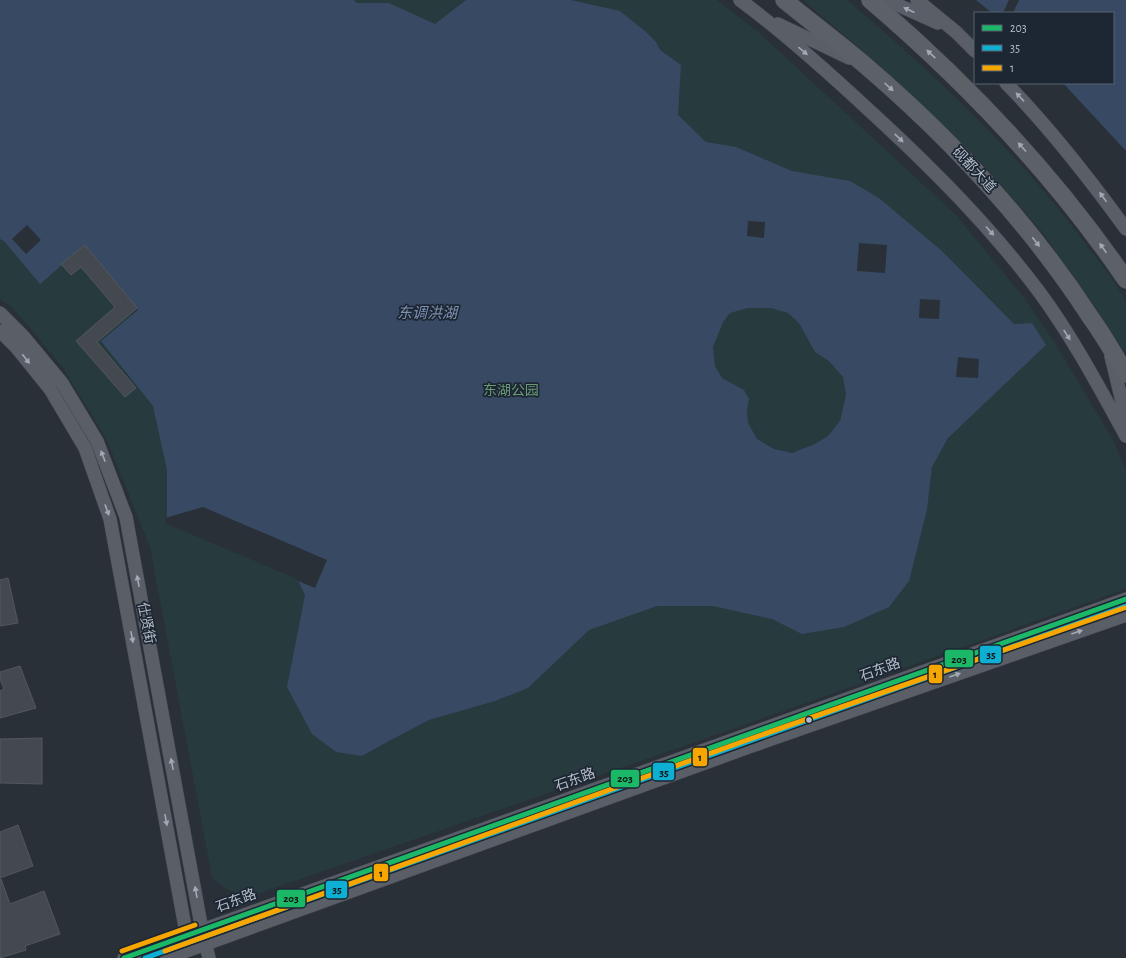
<svg xmlns="http://www.w3.org/2000/svg" width="1126" height="958" font-family="'Alegreya Sans','Noto Sans SC',sans-serif">
	<style>
		.green { fill: #273a3e }
		.water { fill: #384963; fill-rule: evenodd }
		.pier { fill: #2a3038 }
		.building { fill: #444950; stroke: #52575f }
		.lines { fill: none; stroke-linecap: round; stroke-linejoin: round }
		.minor-casing { stroke: #484c53; stroke-width: 14 }
		.major-casing { stroke: #484c55; stroke-width: 18 }
		.minor { stroke: #5a5e66; stroke-width: 13 }
		.major { stroke: #5c6168; stroke-width: 17 }
		.bus-1-casing { stroke: #1d2633; stroke-width: 8 }
		.bus-2-casing { stroke: #1d2633; stroke-width: 8 }
		.bus-3-casing { stroke: #1d2633; stroke-width: 8 }
		.bus-1 { stroke: #1ab867; stroke-width: 5 }
		.bus-2 { stroke: #0dafd3; stroke-width: 5 }
		.bus-3 { stroke: #f7a600; stroke-width: 5 }
		.oneway { fill: #a2a9b5 }
		.oneway2 { fill: #a2aab6 }
		.bus-dot { fill: #b4bcc9; stroke: #1d2633; stroke-width: 1.5 }
		.labels { text-anchor: middle; dominant-baseline: central; stroke-width: 3.5; stroke-linejoin: round; paint-order: stroke }
		.street-label { font-size: 14px; fill: #b4bcc9; stroke: #1d2633 }
		.park-label { font-size: 14px; fill: #6b9a76; stroke: #1d2633 }
		.water-label { font-size: 15px; font-style: italic; fill: #7c92b1; stroke: #1d2633 }
		.line-badge { stroke: #1d2633; stroke-width: 1.5 }
		.pale-badge-label { font-size: 11px; text-anchor: middle; font-weight: bold; fill: #111 }
	</style>
	<rect width="100%" height="100%" fill="#2a3038"/>
	<path class="green" d="M0,0H717L757,31L955,214L1025,299L1055,343L1113,440L1126,470V589L707,738L257,894C236,896 227,892 212,877L150,547L107,440L63,368L13,308L0,299Z
		M803,0H847C933,73 1018,152 1085,243C1099,262 1115,280 1125,300C1126,306 1126,345 1126,354L1092,302L1042,232L980,161L872,59Z"/>
	<path class="water" d="M0,0H354L357,3H389L435,24L466,0H571L620,11L645,31L656,42L660,50L681,65L678,115L706,142L736,147L792,171L850,181L879,198L942,251L1014,324L1032,323L1046,345L948,438L932,467L927,509L909,581L889,607L844,627L802,634L772,619L713,606H657L589,630L528,688L495,701L429,720L387,742L362,756L336,752L312,734L287,687L305,595L296,576L167,522V470L153,406L101,341L138,310L84,246L40,284L4,241L0,239ZM748,308H771L788,313L799,323L815,352L829,361L843,377L846,395L840,421L828,436L815,444L792,453L774,449L757,439L748,423L747,410L749,399L744,390L722,378L715,366L713,347L723,322L730,313Z
		M976,0H1009L1003,13H992Z
		M1019,0H1126V151L1063,83H1113V13H1013Z"/>
	<path class="pier" d="M748,221L765,222L764,238L747,236Z
		M27,225L41,240L26,254L12,239Z
		M859,243L887,245L885,273L857,271Z
		M920,299L940,300L939,319L919,318Z
		M958,357L979,359L978,378L956,377Z
		M203,507L327,560L315,588L296,580L295,578L165,523V518Z"/>
	<path class="building" d="M85,245L137,308L97,342L136,388L125,397L76,341L115,307L81,267L71,275L61,264Z
		M8,578L18,623L0,626V580Z
		M20,666L36,708L0,718V691L4,689L0,679V672Z
		M42,738V784L0,783V739Z
		M18,825L33,866L0,878V832Z
		M0,879H1L10,904L44,891L60,934L25,946L26,950L0,958Z"/>
	<g class="lines">
		<defs>
			<path id="minor" d="M740,0C786,34 829,73 871,112C932,168 990,226 1040,293C1073,338 1099,387 1126,436
				M887,0L938,23
				M917,0L956,32L975,51
				M778,24L849,58
				M1006,83C1050,128 1089,178 1126,229
				M0,313L23,336L62,383L97,441L126,517L202,930L209,958
				M0,331L16,347L50,389L85,448L110,519L188,943
				M1111,356L1126,418
				M124,958L1126,599
				M167,958L749,747L1126,615"/>
			<path id="major" d="M784,0C811,22 839,43 866,66C951,139 1030,224 1091,318C1104,336 1115,355 1126,374
				M870,0C967,83 1054,174 1126,280"/>
		</defs>
		<use href="#minor" class="minor-casing"/>
		<use href="#major" class="major-casing"/>
		<use href="#minor" class="minor"/>
		<use href="#major" class="major"/>
		<defs>
			<path id="bus-1" d="M124,958L1126,599"/>
			<path id="bus-2" d="M145,958L1126,606"/>
			<path id="bus-3" d="M122,951L195,925
				M165,951L747,740L1124,608"/>
		</defs>
		<use href="#bus-1" class="bus-1-casing"/>
		<use href="#bus-2" class="bus-2-casing"/>
		<use href="#bus-3" class="bus-3-casing"/>
		<use href="#bus-1" class="bus-1"/>
		<use href="#bus-2" class="bus-2"/>
		<use href="#bus-3" class="bus-3"/>
	</g>
	<defs><path id="oneway-solid" d="M-6-.8H1V-3.2L6.5 0L1 3.2V.8H-6Z"/></defs>
	<g class="oneway">
		<use href="#oneway-solid" transform="translate(909 10) rotate(-155)"/>
		<use href="#oneway-solid" transform="translate(803 51) rotate(40)"/>
		<use href="#oneway-solid" transform="translate(1020 97) rotate(-133)"/>
		<use href="#oneway-solid" transform="translate(899 138) rotate(43)"/>
		<use href="#oneway-solid" transform="translate(1103 197) rotate(-126)"/>
		<use href="#oneway-solid" transform="translate(990 231) rotate(48)"/>
		<use href="#oneway-solid" transform="translate(1067 335) rotate(57)"/>
		<use href="#oneway-solid" transform="translate(26 359) rotate(52)"/>
		<use href="#oneway-solid" transform="translate(103 456) rotate(-111)"/>
		<use href="#oneway-solid" transform="translate(107 510) rotate(70)"/>
		<use href="#oneway-solid" transform="translate(138 581) rotate(-101)"/>
		<use href="#oneway-solid" transform="translate(1077 632) rotate(-19)"/>
		<use href="#oneway-solid" transform="translate(132 637) rotate(79)"/>
		<use href="#oneway-solid" transform="translate(955 675) rotate(-19)"/>
		<use href="#oneway-solid" transform="translate(172 764) rotate(-101)"/>
		<use href="#oneway-solid" transform="translate(166 820) rotate(79)"/>
		<use href="#oneway-solid" transform="translate(196 892) rotate(-100)"/>
	</g>
	<g class="oneway2">
		<use href="#oneway-solid" transform="translate(931 54) rotate(-137)"/>
		<use href="#oneway-solid" transform="translate(889 87) rotate(42)"/>
		<use href="#oneway-solid" transform="translate(1022 147) rotate(-132)"/>
		<use href="#oneway-solid" transform="translate(1036 242) rotate(52)"/>
		<use href="#oneway-solid" transform="translate(1103 248) rotate(-125)"/>
	</g>
	<circle class="bus-dot" cx="809" cy="720" r="3.5"/>
	<g class="labels">
		<g class="street-label">
			<text transform="translate(974 170) rotate(47)">砚都大道</text>
			<text transform="translate(146 623) rotate(79)">仕贤街</text>
			<text transform="translate(880 670) rotate(-20)">石东路</text>
			<text transform="translate(575 780) rotate(-20)">石东路</text>
			<text transform="translate(236 901) rotate(-20)">石东路</text>
		</g>
		<g class="park-label">
			<text x="511" y="391">东湖公园</text>
		</g>
		<g class="water-label">
			<text x="427" y="313">东调洪湖</text>
		</g>
	</g>
	<g class="line-badge">
		<rect x="979" y="645" width="23" height="19" rx="4" fill="#0dafd3"/>
		<rect x="944" y="649" width="30" height="19" rx="4" fill="#1ab867"/>
		<rect x="928" y="664" width="15" height="20" rx="4" fill="#f7a600"/>
		<rect x="692" y="747" width="16" height="20" rx="4" fill="#f7a600"/>
		<rect x="652" y="762" width="23" height="19" rx="4" fill="#0dafd3"/>
		<rect x="610" y="769" width="30" height="19" rx="4" fill="#1ab867"/>
		<rect x="373" y="863" width="16" height="19" rx="4" fill="#f7a600"/>
		<rect x="325" y="880" width="23" height="19" rx="4" fill="#0dafd3"/>
		<rect x="276" y="889" width="30" height="19" rx="4" fill="#1ab867"/>
	</g>
	<g class="pale-badge-label">
		<text x="991" y="658">35</text>
		<text x="959" y="663">203</text>
		<text x="935" y="678">1</text>
		<text x="700" y="761">1</text>
		<text x="664" y="776">35</text>
		<text x="625" y="782">203</text>
		<text x="381" y="877">1</text>
		<text x="337" y="893">35</text>
		<text x="291" y="902">203</text>
	</g>
	<rect x="974" y="12" width="140" height="72" fill="#1d2633" stroke="#59626f"/>
	<rect x="982" y="25" width="20" height="6" fill="#1ab867" stroke="#59626f"/>
	<text x="1010" y="32" font-size="12" fill="#b4bcc9">203</text>
	<rect x="982" y="45" width="20" height="6" fill="#0dafd3" stroke="#59626f"/>
	<text x="1010" y="52" font-size="12" fill="#b4bcc9">35</text>
	<rect x="982" y="65" width="20" height="6" fill="#f7a600" stroke="#59626f"/>
	<text x="1010" y="72" font-size="12" fill="#b4bcc9">1</text>
</svg>
